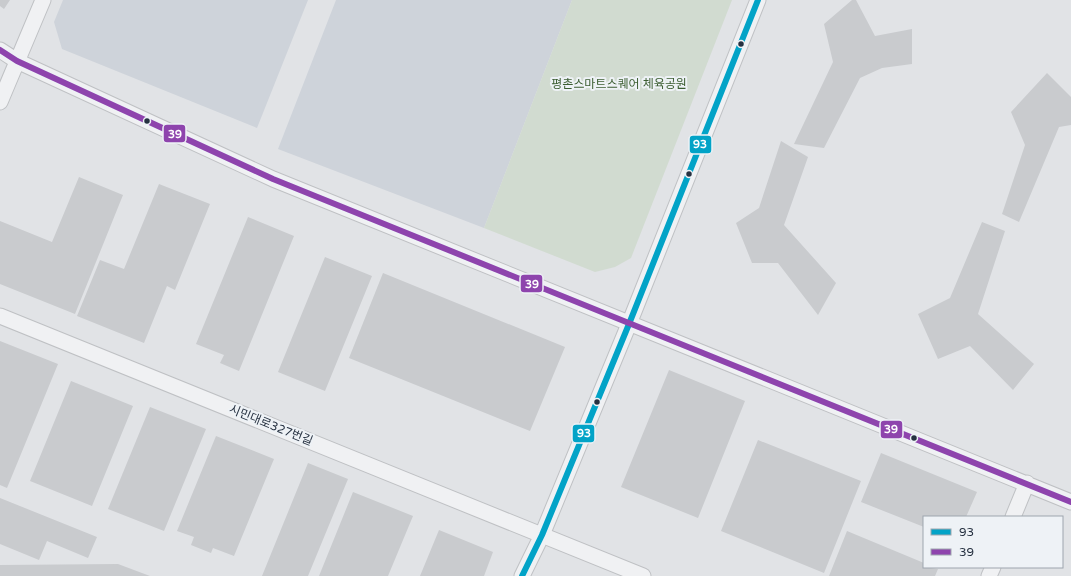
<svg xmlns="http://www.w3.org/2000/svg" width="1071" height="576" font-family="'Varela Round','Noto Sans KR',sans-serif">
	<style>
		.built { fill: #ced3da }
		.green { fill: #d1dbd0 }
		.building { fill: #c9cbce }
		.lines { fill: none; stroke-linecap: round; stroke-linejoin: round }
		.street-casing { stroke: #bfc1c4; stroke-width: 17 }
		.street { stroke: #f0f1f3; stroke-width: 15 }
		.bus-1-casing { stroke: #eef2f6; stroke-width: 9 }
		.bus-2-casing { stroke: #eef2f6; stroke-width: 9 }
		.bus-1 { stroke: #02a3c7; stroke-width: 6 }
		.bus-2 { stroke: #8e44ad; stroke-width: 6 }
		.bus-dot { fill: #263141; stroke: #eef2f6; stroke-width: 1.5 }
		.labels { text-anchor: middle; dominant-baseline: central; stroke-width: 4; stroke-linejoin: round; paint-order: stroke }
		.park-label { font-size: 12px; fill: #3c5e32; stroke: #eef2f6 }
		.street-label { font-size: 12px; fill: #263141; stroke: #eef2f6 }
		.line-badge { stroke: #eef2f6; stroke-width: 1.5 }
		.badge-label { font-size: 11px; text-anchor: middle; font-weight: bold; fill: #fff }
	</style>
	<rect width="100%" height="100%" fill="#e1e3e6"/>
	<path class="built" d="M63,0H308L257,128L62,49L54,22Z
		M336,0H572L484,228L278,149Z"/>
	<path class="green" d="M572,0H732L631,258L615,267L595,272L484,228Z"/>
	<path class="building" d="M0,0H10L4,9L0,6Z
		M852,0H856L875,36L912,29V64L882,68L860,78L824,148L794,144L833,62L824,24Z
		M1047,73L1071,97V125L1059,127L1019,222L1002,214L1025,145L1011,112Z
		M781,141L808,157L784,225L836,283L818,315L778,263H752L736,223L759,208Z
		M79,177L123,195L75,314L0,284V221L52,242Z
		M159,184L210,204L175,290L167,286L144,343L77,316L100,260L124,269Z
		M248,217L294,236L239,371L220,363L224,355L196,344Z
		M982,222L1005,231L978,314L1034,364L1013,390L970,346L938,359L918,314L950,298Z
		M325,257L372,276L325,391L278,372Z
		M383,273L565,347L530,431L349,358Z
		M0,341L58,364L7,488L0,485Z
		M669,370L745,401L698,518L621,487Z
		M71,381L133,406L92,506L30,481Z
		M150,407L206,429L164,531L108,509Z
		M216,436L274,459L234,556L213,548L211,553L191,545L194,537L177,531Z
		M758,440L861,481L824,573L721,531Z
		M881,453L977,492L966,517H924V527L861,502Z
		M308,463L348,479L308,576H262Z
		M353,492L413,516L388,576H319Z
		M0,498L97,537L88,558L47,541L39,560L0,544Z
		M439,530L493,552L484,576H420Z
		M847,531L924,563V567L938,569L935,576H829Z
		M118,564L150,576H0V565Z"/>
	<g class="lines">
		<defs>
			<path id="street" d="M0,50L17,61L273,179L1071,502
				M0,102L43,0
				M0,316L643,576
				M1013,517L1027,483
				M522,576L542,535L629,324L758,0
				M989,576L993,567"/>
		</defs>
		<use href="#street" class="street-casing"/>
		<use href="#street" class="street"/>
		<defs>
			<path id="bus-1" d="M522,576L542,535L629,324L758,0"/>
			<path id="bus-2" d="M0,50L17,61L273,179L1071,502"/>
		</defs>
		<use href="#bus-1" class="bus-1-casing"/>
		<use href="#bus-2" class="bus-2-casing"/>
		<use href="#bus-1" class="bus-1"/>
		<use href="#bus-2" class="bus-2"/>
	</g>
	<g class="bus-dot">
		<circle cx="741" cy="44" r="3.5"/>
		<circle cx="147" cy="121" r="3.5"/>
		<circle cx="689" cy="174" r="3.5"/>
		<circle cx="597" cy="402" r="3.5"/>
		<circle cx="914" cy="438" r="3.5"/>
	</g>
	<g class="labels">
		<g class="park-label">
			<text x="619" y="84">평촌스마트스퀘어 체육공원</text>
		</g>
		<g class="street-label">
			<text transform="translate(271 425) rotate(22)">시민대로327번길</text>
		</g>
	</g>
	<g class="line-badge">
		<rect x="163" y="124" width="23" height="19" rx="4" fill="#8e44ad"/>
		<rect x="689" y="135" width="23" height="19" rx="4" fill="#02a3c7"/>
		<rect x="520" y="274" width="23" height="19" rx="4" fill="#8e44ad"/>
		<rect x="880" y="420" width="23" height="19" rx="4" fill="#8e44ad"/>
		<rect x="572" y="424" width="23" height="19" rx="4" fill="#02a3c7"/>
	</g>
	<g class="badge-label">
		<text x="175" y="138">39</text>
		<text x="700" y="148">93</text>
		<text x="532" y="288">39</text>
		<text x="891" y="433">39</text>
		<text x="584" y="437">93</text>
	</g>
	<rect x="923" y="516" width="140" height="52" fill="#eef2f6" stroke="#9ea5ae"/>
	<rect x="931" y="529" width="20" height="6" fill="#02a3c7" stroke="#9ea5ae"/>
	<text x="959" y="536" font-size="12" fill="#263141">93</text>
	<rect x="931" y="549" width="20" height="6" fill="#8e44ad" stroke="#9ea5ae"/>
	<text x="959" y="556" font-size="12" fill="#263141">39</text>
</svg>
